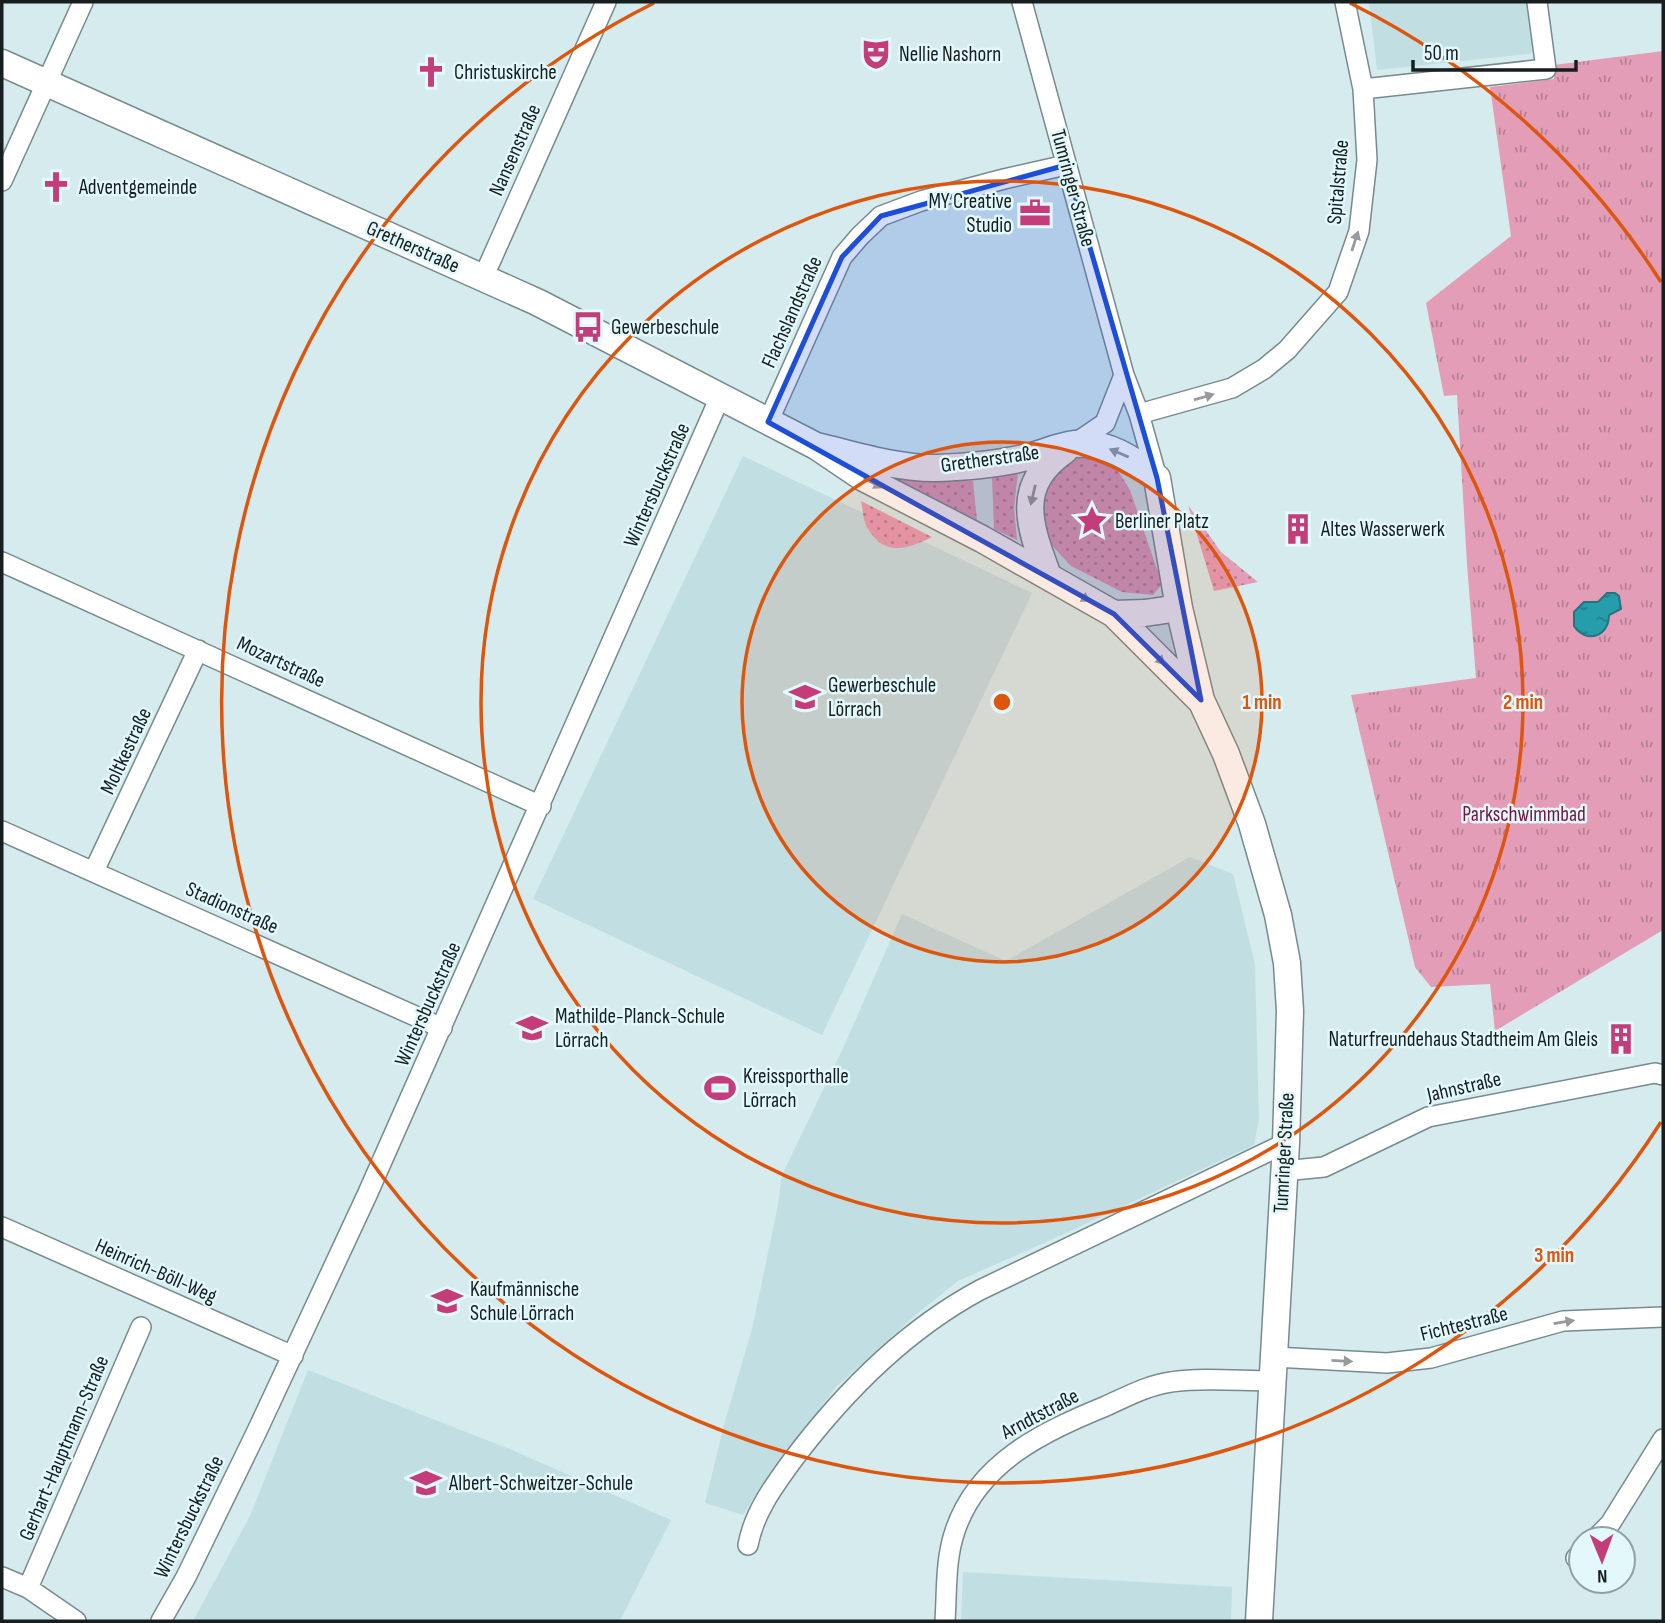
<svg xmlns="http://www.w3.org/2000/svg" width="1665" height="1623" font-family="'Sofia Sans Condensed',sans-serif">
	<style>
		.built { fill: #c1dfe3 }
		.grass { fill: url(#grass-dots) }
		.park { fill: url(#park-tufts) }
		.water { fill: url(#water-ripples); stroke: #217780; stroke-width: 2 }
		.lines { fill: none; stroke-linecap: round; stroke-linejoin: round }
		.street-casing { stroke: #778b8d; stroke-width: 22 }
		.secondary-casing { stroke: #778b8d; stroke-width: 29 }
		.street { stroke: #fff; stroke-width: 19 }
		.secondary { stroke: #fff; stroke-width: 26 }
		.oneway { fill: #969a9a }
		.marked { fill: #1d4ed8; fill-opacity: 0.2; stroke: #1d4ed8; stroke-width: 5; stroke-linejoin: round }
		.ring { fill: none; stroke: #de560d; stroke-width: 3.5 }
		.labels { text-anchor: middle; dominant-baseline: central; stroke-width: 5; stroke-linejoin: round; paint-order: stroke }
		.poi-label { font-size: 21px; fill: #161e1f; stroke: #e2f8fb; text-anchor: start }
		.street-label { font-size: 21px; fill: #161e1f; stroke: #e2f8fb }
		.park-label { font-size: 21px; fill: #731742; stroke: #e2f8fb }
		.centre { fill: #de560d; stroke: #e2f8fb; stroke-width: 3.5 }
		.ring-label { font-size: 21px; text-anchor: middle; font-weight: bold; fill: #de560d; stroke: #e2f8fb; stroke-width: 5; stroke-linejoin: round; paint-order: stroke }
	</style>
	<defs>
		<pattern id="grass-dots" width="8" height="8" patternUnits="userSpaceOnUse" patternTransform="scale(1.75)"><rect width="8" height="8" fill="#e49db6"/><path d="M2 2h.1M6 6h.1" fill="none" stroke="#b87f93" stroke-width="1.8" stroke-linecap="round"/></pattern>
		<pattern id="park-tufts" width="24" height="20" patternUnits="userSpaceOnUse" patternTransform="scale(1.75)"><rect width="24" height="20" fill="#e49db6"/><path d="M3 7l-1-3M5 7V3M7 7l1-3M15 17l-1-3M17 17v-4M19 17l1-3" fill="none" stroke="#b87f93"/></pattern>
		<pattern id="water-ripples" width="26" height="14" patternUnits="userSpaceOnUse" patternTransform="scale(1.75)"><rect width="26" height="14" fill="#269daa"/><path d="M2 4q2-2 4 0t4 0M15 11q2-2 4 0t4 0" fill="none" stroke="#207f8a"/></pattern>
	</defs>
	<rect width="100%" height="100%" fill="#d5ebed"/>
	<path class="built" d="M1369,2H1530L1535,45L1534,51L1529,54L1377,70Z
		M743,456L1032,593L822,1035L533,899Z
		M1190,857L1233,874L1255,964L1259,1120L1254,1145L1064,1234L958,1281L918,1313L836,1387L760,1488L743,1515L705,1503L725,1421L752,1329L778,1205L782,1175L844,1046L902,914L1006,961Z
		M308,1370L512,1450L671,1520L620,1621H193L250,1516Z
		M963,1572L1232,1587L1231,1621H961Z"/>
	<path class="grass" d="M1096,454L1115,466L1130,490L1162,584L1153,595L1122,592L1071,566L1047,540L1041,501L1050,477L1075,455Z
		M870,467L920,478L973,481L977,520Z
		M1018,472L1014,508L1017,540L994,529L992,477Z
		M861,501L932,537C908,549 885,557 868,529C863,522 863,509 861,501Z
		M1188,505L1221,552L1258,582L1214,591Z"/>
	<path class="park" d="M1663,51V930L1495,1031L1490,984L1431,987L1415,967L1351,695L1476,678L1467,564L1457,395L1444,396L1426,303L1511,236L1490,87L1554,79V65Z"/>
	<path class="water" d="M1607,593H1615L1619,596L1621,609L1609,615C1609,637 1586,644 1574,626V612L1584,602H1598Z"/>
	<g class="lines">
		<defs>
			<path id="street" d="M1022,2L1124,375L1139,414L1157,478
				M1363,89L1546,69L1537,2
				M2,181L83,2
				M483,278L606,2
				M1139,414L1232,388L1264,369L1287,350L1338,292L1359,231L1367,160L1363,89L1345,2
				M768,422L842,257L860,236L881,216L921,201L1004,179L1066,165
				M1074,444L1105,423L1124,375
				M2,562L541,806
				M2,831L442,1028
				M94,871L198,650
				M1283,1171L1324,1167L1428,1117L1655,1073L1663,1075
				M2,1227L293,1356
				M1274,1357L1387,1363L1431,1358L1563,1321L1663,1317
				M1595,1539L1610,1524L1663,1439
				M748,1545C754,1513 773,1487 792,1461C843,1393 904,1331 980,1290L1286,1143
				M1576,1558L1581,1553
				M2,1577L28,1588L76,1621
				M28,1588L141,1327
				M161,1621L186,1577L257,1431L367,1195L720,397
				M945,1621C947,1592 945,1560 955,1531C978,1462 1043,1432 1106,1406C1126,1397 1148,1385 1171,1382C1202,1377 1240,1381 1272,1381"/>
			<path id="secondary" d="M2,63L537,302L816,446L862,477L982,539L1114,614L1199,699
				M816,446C855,455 897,469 937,468C965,467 995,465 1023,458C1040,455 1057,446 1075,444C1106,441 1133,459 1157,478L1179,608L1201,700L1226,754L1252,824L1278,915L1287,963L1290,1011L1286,1143L1259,1621
				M1048,576C1030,527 1013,486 1065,450
				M1114,614L1145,613L1179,608"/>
		</defs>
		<use href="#street" class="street-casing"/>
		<use href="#secondary" class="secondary-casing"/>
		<use href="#street" class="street"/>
		<use href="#secondary" class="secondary"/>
	</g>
	<defs><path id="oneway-solid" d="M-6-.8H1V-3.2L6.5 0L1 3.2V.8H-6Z" transform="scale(1.75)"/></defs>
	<g class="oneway">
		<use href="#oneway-solid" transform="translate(1355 241) rotate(-72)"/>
		<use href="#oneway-solid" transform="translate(1204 397) rotate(-16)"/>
		<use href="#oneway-solid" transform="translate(1119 453) rotate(-157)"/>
		<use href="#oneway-solid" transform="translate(873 483) rotate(27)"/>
		<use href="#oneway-solid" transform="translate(1033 495) rotate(103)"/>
		<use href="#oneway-solid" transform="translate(1081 596) rotate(31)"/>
		<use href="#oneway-solid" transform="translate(1157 657) rotate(45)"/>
		<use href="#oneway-solid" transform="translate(1564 1322) rotate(-9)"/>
		<use href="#oneway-solid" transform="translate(1342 1361) rotate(3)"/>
	</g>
	<path class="marked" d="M1066,165L1157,478L1201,700L1114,614L768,422L842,257L881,216Z"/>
	<circle cx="1002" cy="702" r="260" fill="#de560d" fill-opacity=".12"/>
	<g class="ring">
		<circle cx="1002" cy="702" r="260"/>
		<circle cx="1002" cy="702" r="521"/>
		<path d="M1661 1122A781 781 0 1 1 654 3M1350 3A781 781 0 0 1 1661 282"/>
	</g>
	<defs>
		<symbol id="theatre-bare" viewBox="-9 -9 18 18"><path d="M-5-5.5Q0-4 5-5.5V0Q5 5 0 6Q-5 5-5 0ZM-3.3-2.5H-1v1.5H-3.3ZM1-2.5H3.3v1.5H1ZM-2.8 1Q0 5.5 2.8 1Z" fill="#c43c79" stroke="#e2f8fb" stroke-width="2.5" paint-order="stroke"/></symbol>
		<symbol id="church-bare" viewBox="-9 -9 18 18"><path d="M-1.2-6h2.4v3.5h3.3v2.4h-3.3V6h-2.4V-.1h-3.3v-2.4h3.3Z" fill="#c43c79" stroke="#e2f8fb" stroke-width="2.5" paint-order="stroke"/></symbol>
		<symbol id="office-bare" viewBox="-9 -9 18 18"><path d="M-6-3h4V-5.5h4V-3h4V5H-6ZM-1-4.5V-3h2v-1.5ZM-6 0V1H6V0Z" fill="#c43c79" stroke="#e2f8fb" stroke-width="2.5" paint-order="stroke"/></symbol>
		<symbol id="bus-bare" viewBox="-9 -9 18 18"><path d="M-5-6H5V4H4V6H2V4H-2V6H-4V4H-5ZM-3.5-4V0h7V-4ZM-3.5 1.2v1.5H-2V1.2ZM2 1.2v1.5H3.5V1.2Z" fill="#c43c79" stroke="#e2f8fb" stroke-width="2.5" paint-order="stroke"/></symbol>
		<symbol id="sight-bare" viewBox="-9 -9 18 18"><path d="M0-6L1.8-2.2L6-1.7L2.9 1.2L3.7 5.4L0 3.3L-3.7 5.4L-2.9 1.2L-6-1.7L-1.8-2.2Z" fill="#c43c79" stroke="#e2f8fb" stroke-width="2.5" paint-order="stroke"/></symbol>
		<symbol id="building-bare" viewBox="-9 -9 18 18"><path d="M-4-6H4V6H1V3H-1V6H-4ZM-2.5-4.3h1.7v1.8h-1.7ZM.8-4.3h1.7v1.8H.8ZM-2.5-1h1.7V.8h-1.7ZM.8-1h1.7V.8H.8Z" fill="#c43c79" stroke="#e2f8fb" stroke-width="2.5" paint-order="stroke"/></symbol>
		<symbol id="university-bare" viewBox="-9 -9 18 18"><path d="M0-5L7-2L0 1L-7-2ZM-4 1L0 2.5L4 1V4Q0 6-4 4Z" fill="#c43c79" stroke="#e2f8fb" stroke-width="2.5" paint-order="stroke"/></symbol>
		<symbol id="school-bare" viewBox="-9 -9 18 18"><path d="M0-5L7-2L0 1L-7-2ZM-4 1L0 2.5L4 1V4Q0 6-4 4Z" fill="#c43c79" stroke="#e2f8fb" stroke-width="2.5" paint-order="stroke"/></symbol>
		<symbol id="stadium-bare" viewBox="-9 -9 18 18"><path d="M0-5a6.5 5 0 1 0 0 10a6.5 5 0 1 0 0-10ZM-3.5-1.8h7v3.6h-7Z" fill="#c43c79" stroke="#e2f8fb" stroke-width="2.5" paint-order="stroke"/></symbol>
	</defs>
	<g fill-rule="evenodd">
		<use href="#theatre-bare" x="854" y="32" width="44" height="44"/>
		<use href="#church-bare" x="409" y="50" width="44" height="44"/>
		<use href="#church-bare" x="34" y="165" width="44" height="44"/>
		<use href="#office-bare" x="1013" y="191" width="44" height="44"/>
		<use href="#bus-bare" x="566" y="305" width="44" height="44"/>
		<use href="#sight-bare" x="1070" y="499" width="44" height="44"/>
		<use href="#building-bare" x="1276" y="507" width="44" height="44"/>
		<use href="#university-bare" x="783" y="675" width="44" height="44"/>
		<use href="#school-bare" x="510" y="1006" width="44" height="44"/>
		<use href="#building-bare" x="1599" y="1017" width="44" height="44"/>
		<use href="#stadium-bare" x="698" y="1066" width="44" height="44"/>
		<use href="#university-bare" x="425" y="1279" width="44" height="44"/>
		<use href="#school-bare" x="404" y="1461" width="44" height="44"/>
	</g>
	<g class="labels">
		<g class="poi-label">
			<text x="899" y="54">Nellie Nashorn</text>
			<text x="454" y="72">Christuskirche</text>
			<text x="79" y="187">Adventgemeinde</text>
			<text x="1012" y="201" text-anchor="end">MY Creative<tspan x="1012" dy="24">Studio</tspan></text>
			<text x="611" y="327">Gewerbeschule</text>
			<text x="1115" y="521">Berliner Platz</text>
			<text x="1321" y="529">Altes Wasserwerk</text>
			<text x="828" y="685">Gewerbeschule<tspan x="828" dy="24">Lörrach</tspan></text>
			<text x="555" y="1016">Mathilde-Planck-Schule<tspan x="555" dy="24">Lörrach</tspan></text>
			<text x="1598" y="1039" text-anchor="end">Naturfreundehaus Stadtheim Am Gleis</text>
			<text x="743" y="1076">Kreissporthalle<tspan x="743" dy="24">Lörrach</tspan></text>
			<text x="470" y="1289">Kaufmännische<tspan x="470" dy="24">Schule Lörrach</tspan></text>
			<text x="449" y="1483">Albert-Schweitzer-Schule</text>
		</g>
		<g class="street-label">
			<text transform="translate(515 150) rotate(-66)">Nansenstraße</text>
			<text transform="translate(1338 182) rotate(-85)">Spitalstraße</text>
			<text transform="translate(1073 188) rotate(75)">Tumringer Straße</text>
			<text transform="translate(413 247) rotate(24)">Gretherstraße</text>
			<text transform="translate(792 312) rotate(-66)">Flachslandstraße</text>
			<text transform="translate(990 459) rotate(-8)">Gretherstraße</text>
			<text transform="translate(657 485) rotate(-66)">Wintersbuckstraße</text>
			<text transform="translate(281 662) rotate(25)">Mozartstraße</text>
			<text transform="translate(126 751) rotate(-65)">Moltkestraße</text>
			<text transform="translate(232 908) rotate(24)">Stadionstraße</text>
			<text transform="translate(428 1004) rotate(-66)">Wintersbuckstraße</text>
			<text transform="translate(1464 1087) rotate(-13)">Jahnstraße</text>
			<text transform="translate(1284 1153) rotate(-87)">Tumringer Straße</text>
			<text transform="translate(156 1271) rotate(24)">Heinrich-Böll-Weg</text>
			<text transform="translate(1464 1324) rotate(-14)">Fichtestraße</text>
			<text transform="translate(1040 1414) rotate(-28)">Arndtstraße</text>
			<text transform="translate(64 1448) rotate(-67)">Gerhart-Hauptmann-Straße</text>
			<text transform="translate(189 1517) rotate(-64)">Wintersbuckstraße</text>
		</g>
		<g class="park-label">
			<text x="1524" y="814">Parkschwimmbad</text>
		</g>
	</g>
	<circle cx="1002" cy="702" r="10" class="centre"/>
	<g class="ring-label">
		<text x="1262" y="709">1 min</text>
		<text x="1523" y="709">2 min</text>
		<text x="1554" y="1262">3 min</text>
	</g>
	<rect width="1665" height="1623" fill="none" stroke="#161e1f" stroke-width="7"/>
	<g transform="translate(1602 1560) rotate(179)"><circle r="33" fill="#e2f8fb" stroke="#90a1a3" stroke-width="2"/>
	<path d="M0-5L12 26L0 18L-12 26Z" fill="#c43c79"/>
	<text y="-10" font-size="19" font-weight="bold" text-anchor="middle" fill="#161e1f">N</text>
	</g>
	<path d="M1413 60v10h163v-10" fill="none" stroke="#161e1f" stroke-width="3.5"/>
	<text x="1424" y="60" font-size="21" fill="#161e1f" stroke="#e2f8fb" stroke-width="5" paint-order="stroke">50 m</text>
</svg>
